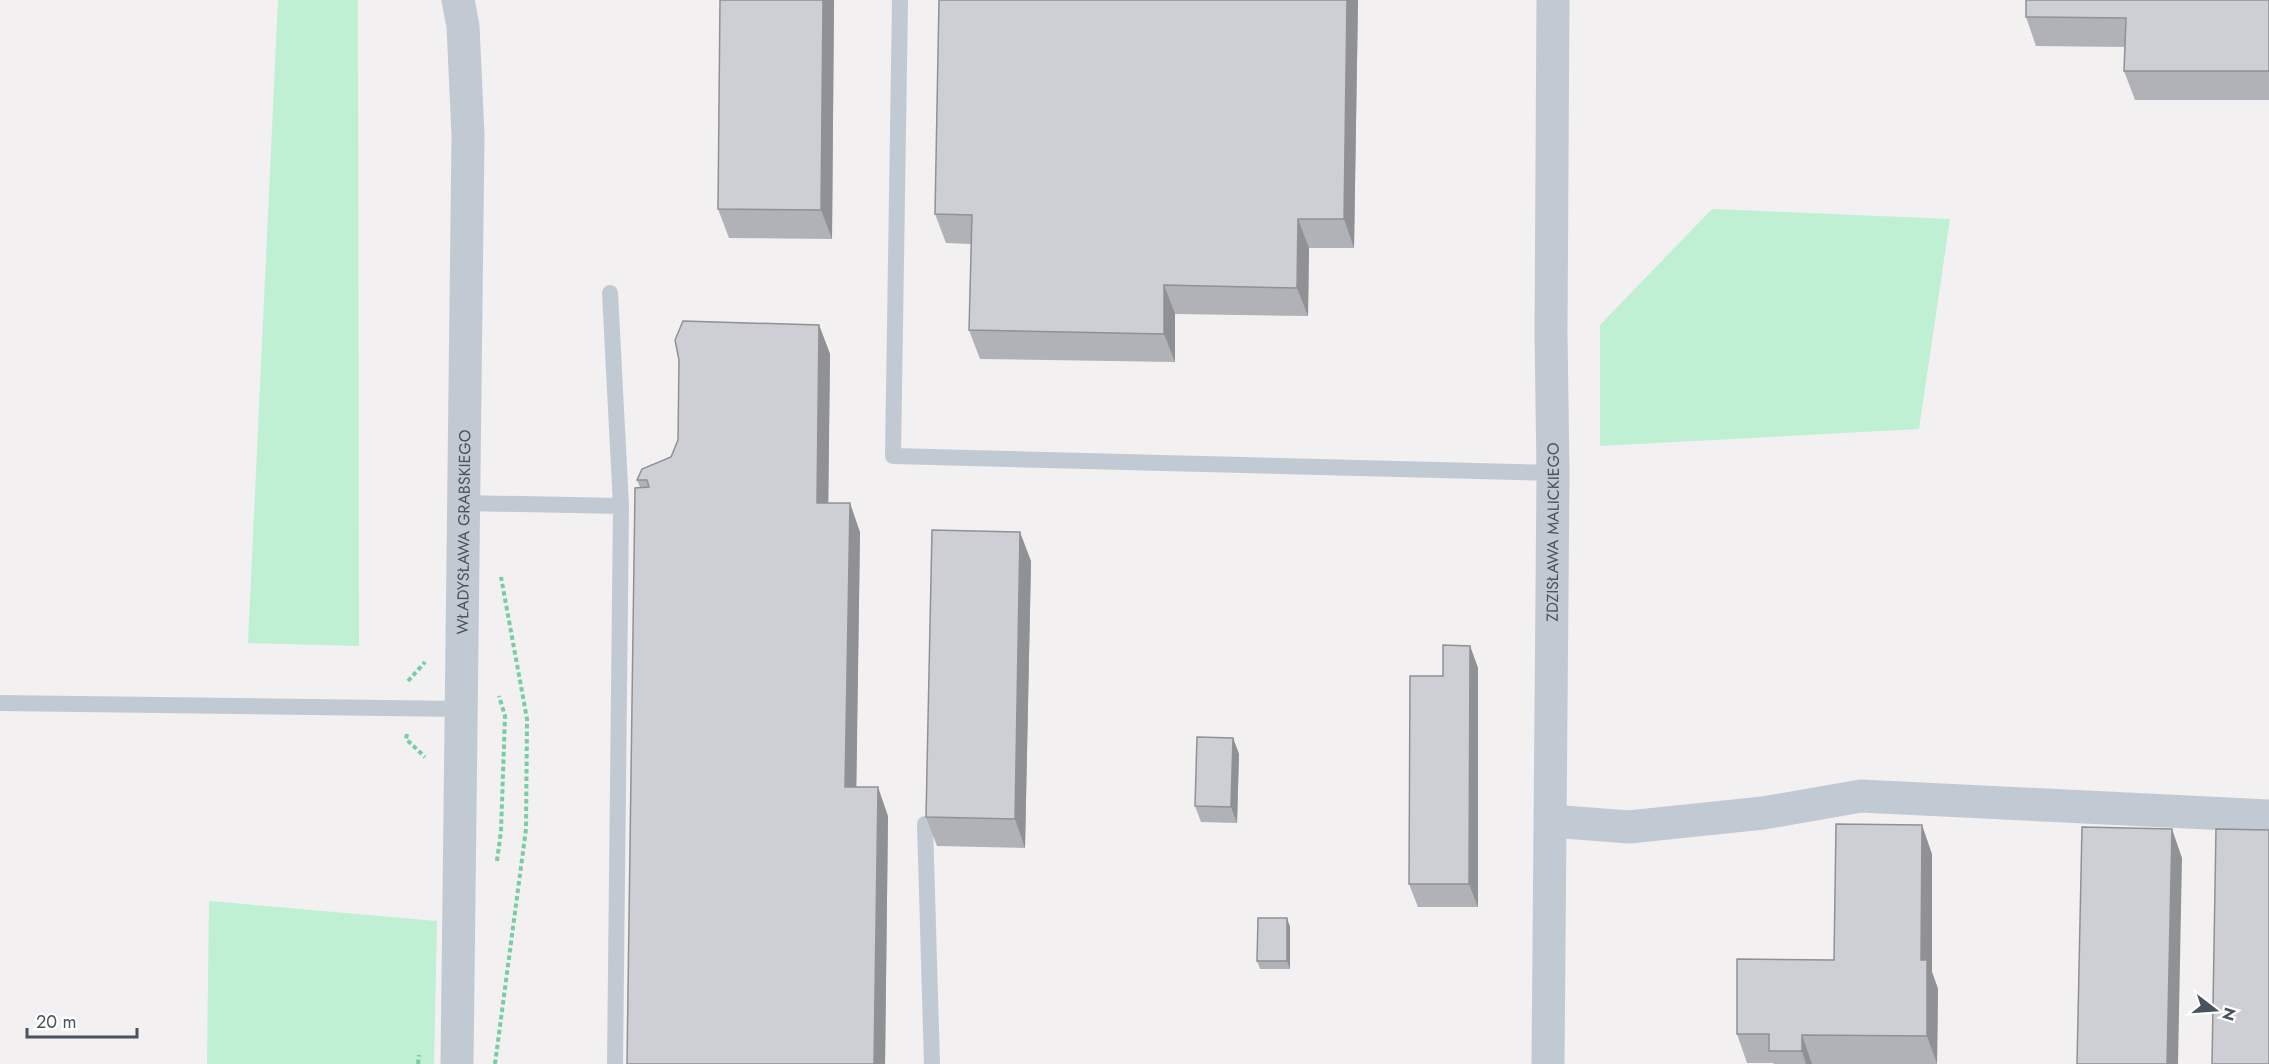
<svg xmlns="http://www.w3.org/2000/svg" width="2269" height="1064" font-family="Jost,sans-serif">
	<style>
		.green { fill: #bff0d3 }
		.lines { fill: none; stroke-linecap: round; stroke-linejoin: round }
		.path { stroke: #76cea5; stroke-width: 4; stroke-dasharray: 4.5 3; stroke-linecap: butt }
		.service { stroke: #c1cad2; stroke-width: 16 }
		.minor { stroke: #c1cad2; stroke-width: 33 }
		.tertiary { stroke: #c1cad2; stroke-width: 33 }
		.wall { fill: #b0b2b7 }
		.shaded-wall { fill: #909195 }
		.building { fill: #cdcfd5; stroke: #909195; stroke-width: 1.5 }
		.labels { text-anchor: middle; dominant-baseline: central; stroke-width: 6; stroke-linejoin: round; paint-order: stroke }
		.street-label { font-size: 16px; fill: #48535e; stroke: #fff }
	</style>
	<rect width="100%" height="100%" fill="#f2f0f0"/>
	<path class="green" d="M278,0H358L359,646L248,643Z
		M1712,209L1950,219L1919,429L1600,446V325Z
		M209,901L437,921L434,1064H207Z"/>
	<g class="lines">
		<path class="path" d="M408,681L425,662
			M407,734L406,739L425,757
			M497,861L501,831L505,716L499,696
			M418,1064L419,1055
			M495,1064L526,829L527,719L501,577"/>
		<path class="service" d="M900,0L893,456L1553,473
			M610,293L621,506
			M463,503L621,506L615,1064
			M0,703L460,709
			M925,824L932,1064"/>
		<g class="minor">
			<path d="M1551,821L1629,827L1763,813L1861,796L2269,816"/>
			<path id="s1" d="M1548,1064L1553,473L1551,333L1553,0"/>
		</g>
		<path class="tertiary" id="s2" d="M457,1064L468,135L463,26L458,0"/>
	</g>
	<path class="wall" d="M834,0L832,239L729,238L718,209Z
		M939,0H1358L1354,248H1309L1308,316L1175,314V362L980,359L969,330L971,244L946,243L935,214Z
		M2269,0V100H2135L2124,71L2125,47L2036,46L2026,17Z
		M819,325L830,354L828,503L860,532L856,787L888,816L885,1064L637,480L671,457L678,440L679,360Z
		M1031,561L1025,848L937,846L926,817Z
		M1470,646L1478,668V907H1418L1409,884L1443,676Z
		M1233,738L1239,754L1237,823L1201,822L1195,806Z
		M1932,854V972L1938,989L1937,1064H1774L1773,1063H1747L1737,1034L1834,960Z
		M1287,918L1290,927V969H1260L1257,961Z"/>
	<path class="shaded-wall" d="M823,0H834L832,239L821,210Z
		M1347,0H1358L1354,248L1344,219Z
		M1298,219L1309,248L1308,316L1297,288Z
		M1164,285L1175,314V362L1164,334Z
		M819,325L830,354L828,532L817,503Z
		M850,503L860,532L856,815L845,787Z
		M1020,532L1031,561L1025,848L1015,819Z
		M1470,646L1478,668V907L1469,884Z
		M1233,738L1239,754L1237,823L1231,807Z
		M878,787L888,816L885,1064H874Z
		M1922,825L1932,854V972L1938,989L1937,1064L1927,1036L1921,960Z
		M2172,829L2182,858L2178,1064H2167Z
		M1287,918L1290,927V969L1287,961Z
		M1802,1035L1812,1064H1806L1802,1051Z"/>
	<path class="building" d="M720,0H823L821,210L718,209Z
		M939,0H1347L1344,219H1298L1297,288L1164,285V334L969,330L972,215L935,214Z
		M2026,0H2269V71H2124L2126,18L2026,17Z
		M683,321L819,325L817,503H850L845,787H878L874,1064H627L635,488L649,487L647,480H637L642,469L671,457L678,440L679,360L675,340Z
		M932,530L1020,532L1015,819L926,817Z
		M1443,645L1470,646L1469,884H1409L1410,676H1443Z
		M1197,737L1233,738L1231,807L1195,806Z
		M1836,824L1922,825L1921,960H1927V1036L1802,1035V1051H1769V1034H1737V959L1834,960Z
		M2082,827L2172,829L2167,1064H2077Z
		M2216,829L2269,830V1064H2212Z
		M1258,918H1287V961H1257Z"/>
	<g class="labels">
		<g class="street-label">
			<text stroke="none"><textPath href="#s2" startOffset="532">WŁADYSŁAWA GRABSKIEGO</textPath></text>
			<text stroke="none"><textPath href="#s1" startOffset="532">ZDZISŁAWA MALICKIEGO</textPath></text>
		</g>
	</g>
	<g transform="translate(2215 1010) rotate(107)" stroke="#ffffff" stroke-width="4.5" paint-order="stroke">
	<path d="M0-4.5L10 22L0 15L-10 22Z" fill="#48535e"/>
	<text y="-9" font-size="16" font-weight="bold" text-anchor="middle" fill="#48535e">N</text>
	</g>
	<path d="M27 1028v9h110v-9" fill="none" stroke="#48535e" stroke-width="3"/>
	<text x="36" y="1028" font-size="18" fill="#48535e" stroke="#ffffff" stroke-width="4.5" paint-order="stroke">20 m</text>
</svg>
